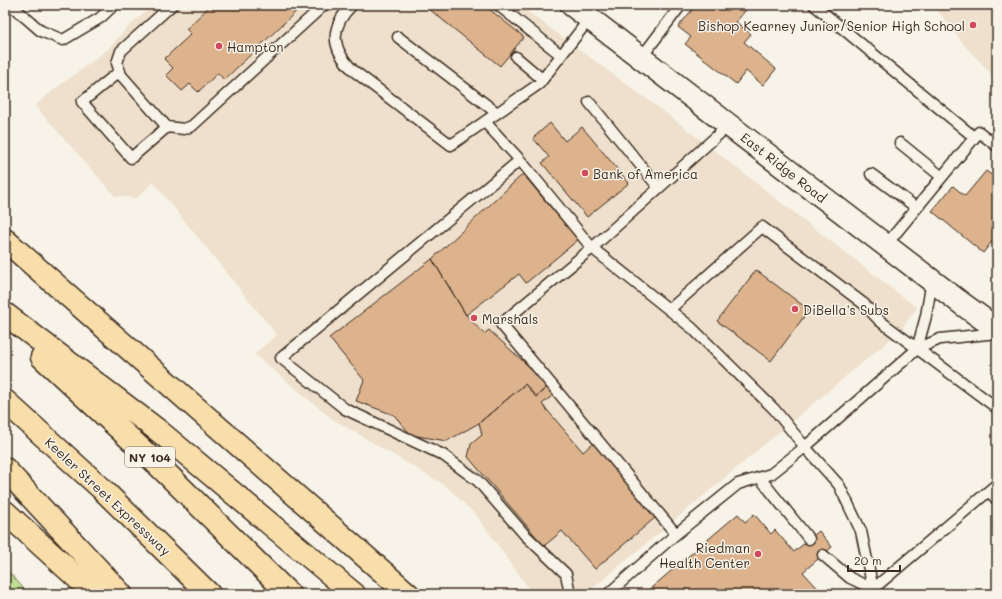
<svg xmlns="http://www.w3.org/2000/svg" width="1002" height="599" font-family="Mali,sans-serif">
	<style>
		.built { fill: #efe0cd }
		.green { fill: #c0df97; stroke: #7e845a }
		.building { fill: #dcb38d; stroke: #3b2a1e }
		.lines { fill: none; stroke-linecap: round; stroke-linejoin: round }
		.lane-casing { stroke: #3b2a1e; stroke-width: 13 }
		.secondary-casing { stroke: #3b2a1e; stroke-width: 25 }
		.primary-casing { stroke: #3b2a1e; stroke-width: 25 }
		.highway-casing { stroke: #3b2a1e; stroke-width: 25 }
		.lane { stroke: #f7f3e8; stroke-width: 10 }
		.secondary { stroke: #f7f3e8; stroke-width: 22 }
		.primary { stroke: #f8deab; stroke-width: 22 }
		.highway { stroke: #f8deab; stroke-width: 22 }
		.poi-dot { fill: #d1495b; stroke: #f7f3e8; stroke-width: 1.5 }
		.labels { text-anchor: middle; dominant-baseline: central; stroke-width: 3; stroke-linejoin: round; paint-order: stroke }
		.shield { fill: #f7f3e8; stroke: #73665b; stroke-width: 1 }
		.shield-label { font-size: 12px; font-weight: bold; fill: #3b2a1e }
		.poi-label { font-size: 13px; fill: #3b2a1e; stroke: #f7f3e8; text-anchor: start }
		.street-label { font-size: 13px; fill: #3b2a1e; stroke: #f7f3e8 }
	</style>
	<rect width="100%" height="100%" fill="#f7f3e8"/>
	<filter id="ink" filterUnits="userSpaceOnUse"><feTurbulence type="fractalNoise" baseFrequency=".025" numOctaves="2"/><feDisplacementMap in="SourceGraphic" scale="8" xChannelSelector="R" yChannelSelector="G"/><feConvolveMatrix kernelMatrix="1 2 1 2 8 2 1 2 1" color-interpolation-filters="sRGB"/></filter>
	<g filter="url(#ink)">
		<path class="built" d="M153,5H519L671,117L917,308L899,332L586,594H533L476,515L446,486L331,418L254,354L277,335L153,182L137,198L115,196L35,106L51,92L107,50L128,27Z
			M933,5H997V80L965,46Z"/>
		<path class="green" d="M5,568L29,594H5Z"/>
		<path class="building" d="M211,5H303L224,80L218,73L198,92L190,84L182,91L166,75L173,68L164,59L191,34L186,29Z
			M424,5H484L524,37L500,66Z
			M696,5L749,6L736,22L751,34L744,42L776,69L763,85L746,71L736,84L685,44L691,37L678,27Z
			M550,123L565,141L582,127L629,183L587,217L542,163L549,157L533,138Z
			M986,171L997,179V235L983,253L932,211L953,186L965,196Z
			M523,174L578,240L526,283L519,274L466,315L432,259Z
			M432,259L466,315L484,334L489,330L549,385L536,397L525,384L479,423L447,441L411,435L394,415L356,401L364,380L329,338Z
			M756,270L809,310L771,361L717,321Z
			M525,384L536,397L549,385L552,396L542,404L583,452L593,443L656,517L595,569L562,531L544,546L468,457L471,444L482,435L479,423Z
			M738,514L745,522L754,514L771,534L775,530L794,552L819,531L832,547L803,572L823,594H644Z"/>
		<g class="lines">
			<defs>
				<path id="lane" d="M11,5L41,31L63,40L100,18L114,5
					M172,5L121,51L117,63L121,75L167,127L184,129L192,126L324,5
					M352,5C329,28 331,49 354,71L451,145L539,84L590,18
					M498,5L561,55
					M814,5L974,137
					M398,37L497,113
					M516,57L542,79
					M641,58L681,5
					M120,71L82,102L131,158L167,127
					M589,102L659,188
					M485,122L520,160L592,248L692,328L774,409L805,447L839,485L861,531L873,589L877,594
					M900,143L942,177
					M520,160L281,358L345,409L443,455L478,481L525,535L566,574L570,594
					M871,174L917,208
					M886,245L979,132L997,146
					M669,310L762,227L864,304L880,321L997,408
					M917,349L926,316L932,280
					M760,478L809,539
					M989,491L997,500
					M676,534L501,324L592,248L729,125
					M823,555L850,578L873,589L997,484
					M608,594L676,534L738,484L771,474L805,447L917,349L940,339L997,333"/>
				<path id="secondary" d="M572,5L961,303L997,329"/>
				<path id="primary" d="M5,240L408,594
					M5,512L95,594"/>
				<path id="highway" d="M5,314L160,432L354,594
					M42,357L153,460L289,594
					M5,401L101,488L209,594
					M5,469L121,594"/>
			</defs>
			<use href="#lane" class="lane-casing"/>
			<use href="#secondary" class="secondary-casing"/>
			<use href="#primary" class="primary-casing"/>
			<use href="#highway" class="highway-casing"/>
			<use href="#lane" class="lane"/>
			<use href="#secondary" class="secondary"/>
			<use href="#primary" class="primary"/>
			<use href="#highway" class="highway"/>
		</g>
	</g>
	<g class="poi-dot">
		<circle cx="973" cy="25" r="4"/>
		<circle cx="219" cy="46" r="4"/>
		<circle cx="585" cy="173" r="4"/>
		<circle cx="795" cy="309" r="4"/>
		<circle cx="474" cy="318" r="4"/>
		<circle cx="758" cy="554" r="4"/>
	</g>
	<g class="labels">
		<rect class="shield" x="125" y="447" width="50" height="20" rx="3"/>
		<g class="shield-label">
			<text x="150" y="457">NY 104</text>
		</g>
		<g class="poi-label">
			<text x="965" y="25" text-anchor="end">Bishop Kearney Junior/Senior High School</text>
			<text x="227" y="46">Hampton</text>
			<text x="593" y="173">Bank of America</text>
			<text x="803" y="309">DiBella's Subs</text>
			<text x="482" y="318">Marshals</text>
			<text x="750" y="547" text-anchor="end">Riedman<tspan x="750" dy="15">Health Center</tspan></text>
		</g>
		<g class="street-label">
			<text transform="translate(784 167) rotate(38)">East Ridge Road</text>
			<text transform="translate(108 496) rotate(43)">Keeler Street Expressway</text>
		</g>
	</g>
	<rect width="1002" height="599" fill="none" stroke="#f7f3e8" stroke-width="20"/>
	<rect x="10" y="10" width="982" height="579" fill="none" stroke="#3b2a1e" stroke-width="1.5" filter="url(#ink)"/>
	<path d="M848 565v6h52v-6" fill="none" stroke="#3b2a1e" stroke-width="2"/>
	<text x="854" y="565" font-size="12" fill="#3b2a1e" stroke="#f7f3e8" stroke-width="3" paint-order="stroke">20 m</text>
</svg>
